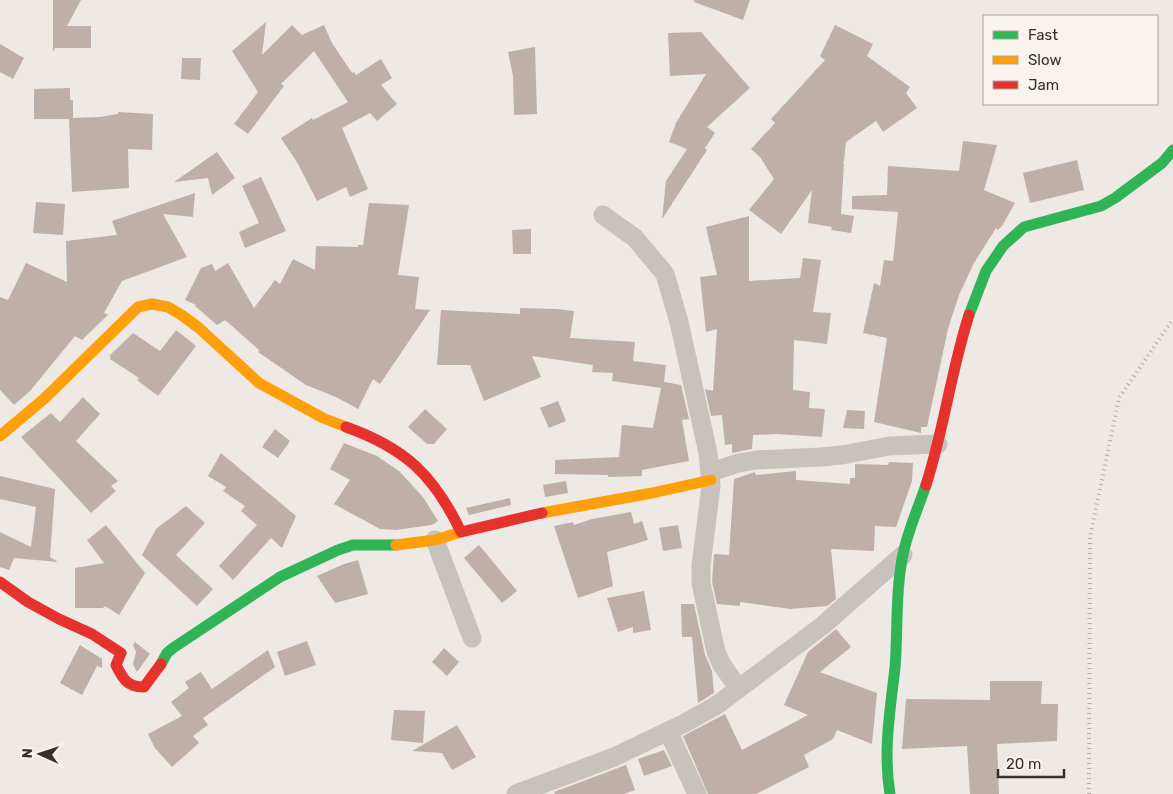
<svg xmlns="http://www.w3.org/2000/svg" width="1173" height="794" font-family="Rubik,sans-serif">
	<style>
		.building { fill: #c0aea8 }
		.lines { fill: none; stroke-linecap: round; stroke-linejoin: round }
		.street { stroke: #c8c2bd; stroke-width: 19 }
		.fast { stroke: #30b455; stroke-width: 11 }
		.slow { stroke: #ff9f0a; stroke-width: 11 }
		.jam { stroke: #e5322d; stroke-width: 11 }
		.rail { stroke: #b0aba7; stroke-width: 4; stroke-dasharray: 1 4; stroke-linecap: butt }
	</style>
	<rect width="100%" height="100%" fill="#eee9e5"/>
	<path class="building" d="M53,0H81L67,26H91V48H55L53,52Z
		M694,0H750L743,20L694,2Z
		M266,22L262,55L292,25L302,35L324,25L332,43L352,73L354,72L356,75L381,59L392,78L381,85L397,104L377,121L370,113L342,128L368,189L350,197L346,187L317,201L298,164L281,138L312,118L313,120L348,102L314,51L281,84L284,86L248,134L234,124L258,92L232,51Z
		M835,25L873,44L867,56L910,87L906,93L917,108L883,132L876,121L846,142L844,161L843,163H844L841,214L854,216L851,233L831,230L832,227L808,223L812,190L781,234L749,210L774,179L760,157L751,149L775,123L771,119L825,60L820,56Z
		M701,32L750,88L707,127L715,133L705,148L707,150L662,219L666,181L687,149L669,142L676,123L706,74L670,76L668,33Z
		M0,44L24,58L13,79L0,72Z
		M535,47L537,114L514,115L513,76L508,52Z
		M182,58H201L200,80L181,79Z
		M70,88V100H73V118L100,117L118,114V112L153,114L152,150L128,149L129,188L72,192L69,119H34V89Z
		M963,141L997,145L984,190L1015,203L1002,226L998,230L996,228L974,263L959,295L948,329L927,427H921V433L874,422L887,338L863,333L874,283L880,286L884,260L893,261L898,212L852,209V196L887,195L888,166L959,171Z
		M217,152L235,178L212,195L208,178L174,182Z
		M1077,160L1084,190L1030,203L1023,173Z
		M261,177L286,231L245,248L239,232L259,223L242,186Z
		M195,193L193,217L163,214L187,257L122,281L104,313L108,315L82,340L75,336L30,391L14,405L0,390V297L8,300L26,263L67,282L66,241L117,235L112,221Z
		M36,202L65,204L63,235L33,233Z
		M369,203L409,205L398,275L419,277L415,309L430,310L380,384L373,379L358,409L338,398L306,385L258,352L259,350L225,320L217,325L195,306L196,305L185,300L201,268L212,264L215,271L228,263L254,308L275,280L280,284L293,259L315,270L316,246L358,247V245H363Z
		M749,216V281L800,278L803,258L821,260L813,312L831,313L827,344L794,340L793,390L810,392L809,408L825,409L822,437L777,434L753,435L752,449L732,453V444L725,445L722,415L711,416L705,389L713,391L717,329L706,332L700,277L717,275L706,227Z
		M531,229V254H513L512,230Z
		M520,308L557,309L574,311L570,338L635,342L633,361L666,365L664,382L681,385L689,419L682,420L689,461L642,470V476L608,477V475L555,474V460L619,457L622,425L653,428L661,388L612,381L613,373L592,372L593,365L532,356L541,377L484,401L470,365H437L441,310L520,314Z
		M176,330L196,346L158,396L137,380L139,378L110,359L111,357L109,356L133,333L160,351Z
		M83,397L100,414L76,441L118,481L111,486L116,491L91,513L21,437L51,413L60,422Z
		M558,401L566,421L549,428L540,408Z
		M425,409L447,429L434,444H427L408,427Z
		M847,410L865,411L864,429L843,428Z
		M275,429L290,441L278,458L262,447Z
		M344,443L377,456L399,471L423,497L438,521L432,525L396,530L380,529L334,504L350,480L330,469Z
		M221,453L296,516L282,548L271,538L233,580L219,566L257,525L241,511L245,506L223,491L226,487L208,476Z
		M889,462L913,463L912,481L896,527L875,526L874,551L831,549L836,599L827,606L790,609L740,602V606L717,604L712,582L714,554L729,555L734,479L755,472L756,475L796,471V480L850,484V478H855V464L888,465Z
		M0,476L55,489L50,557L58,562L14,558L9,570L0,567V532L31,547L36,507L0,499Z
		M566,481L568,493L545,497L543,485Z
		M510,498L511,505L469,515L466,508Z
		M186,506L205,523L176,555L213,589L197,606L142,555L156,529Z
		M631,512L634,524L642,521L648,540L607,552L613,586L578,598L554,526L573,522L574,525L592,519Z
		M106,525L145,573L119,615L105,606L103,608H75V568L104,563L87,540Z
		M678,525L682,548L663,551L659,528Z
		M479,545L517,591L502,603L464,558Z
		M358,560L368,594L335,603L317,576L344,564Z
		M644,591L651,630L633,633V627L618,632L607,598Z
		M681,604H694L705,655L712,671L714,693L698,703L692,637H682Z
		M836,629L851,647L820,672L877,693L872,744L837,730L833,739L804,755L809,767L756,794H708L683,736L725,714L742,750L808,715L784,705L808,652Z
		M307,641L316,665L285,676L277,652Z
		M135,642L150,654L137,672L133,664L136,652L133,645Z
		M80,645L102,659V668L97,666L82,695L60,683Z
		M444,648L459,662L447,676L432,662Z
		M268,650L275,667L203,718L208,725L193,736L199,743L172,767L155,748L148,734L182,716L171,702L189,688L185,682L201,672L212,689Z
		M990,681H1042L1041,704H1058L1057,741L997,744L999,794H970L967,746L902,749L906,699L990,700Z
		M394,710L425,711L423,743L391,740Z
		M457,725L476,757L452,770L442,753L412,751Z
		M664,750L672,766L644,776L638,759Z
		M626,765L635,790L624,794H555L554,792Z"/>
	<g class="lines">
		<path class="street" d="M603,215L635,238L665,274L679,322L708,453L711,486L701,566V583L716,652L722,665L739,689
			M710,472L739,463L756,460L821,457L842,455L889,446L938,444
			M435,540L472,638
			M668,731L697,794
			M516,794L614,757L685,723L717,705L822,626L903,555"/>
		<path class="fast" d="M969,315L986,271L1003,246L1024,227L1101,206L1115,198L1162,163L1173,150
			M161,664L167,653L173,648L280,577L338,550L353,545H396
			M890,794C883,752 890,711 895,668C898,630 895,588 904,550C909,528 919,506 926,485"/>
		<path class="slow" d="M0,436L45,398L138,307L152,304L168,307L183,316L199,328L259,383L323,418L346,427
			M542,513L652,493L711,480
			M396,545L435,540L461,532"/>
		<path class="jam" d="M346,427C405,448 434,475 461,532L542,513
			M926,485C944,429 951,371 969,315
			M0,582L28,602L59,619L92,634L121,653L116,665C123,679 127,687 144,687L161,664"/>
		<path class="rail" d="M1089,794L1090,537L1119,398L1173,319"/>
	</g>
	<rect x="983" y="15" width="175" height="90" fill="#f9f3ed" stroke="#aca59f"/>
	<rect x="993" y="31" width="25" height="8" fill="#30b455" stroke="#aca59f"/>
	<text x="1028" y="40" font-size="15" fill="#382f2b">Fast</text>
	<rect x="993" y="56" width="25" height="8" fill="#ff9f0a" stroke="#aca59f"/>
	<text x="1028" y="65" font-size="15" fill="#382f2b">Slow</text>
	<rect x="993" y="81" width="25" height="8" fill="#e5322d" stroke="#aca59f"/>
	<text x="1028" y="90" font-size="15" fill="#382f2b">Jam</text>
	<g transform="translate(40 754) rotate(273)" stroke="#f9f3ed" stroke-width="4" paint-order="stroke">
	<path d="M0-4L9 19L0 12L-9 19Z" fill="#382f2b"/>
	<text y="-8" font-size="14" font-weight="bold" text-anchor="middle" fill="#382f2b">N</text>
	</g>
	<path d="M998 769v8h66v-8" fill="none" stroke="#382f2b" stroke-width="2.5"/>
	<text x="1006" y="769" font-size="15" fill="#382f2b" stroke="#f9f3ed" stroke-width="4" paint-order="stroke">20 m</text>
</svg>
